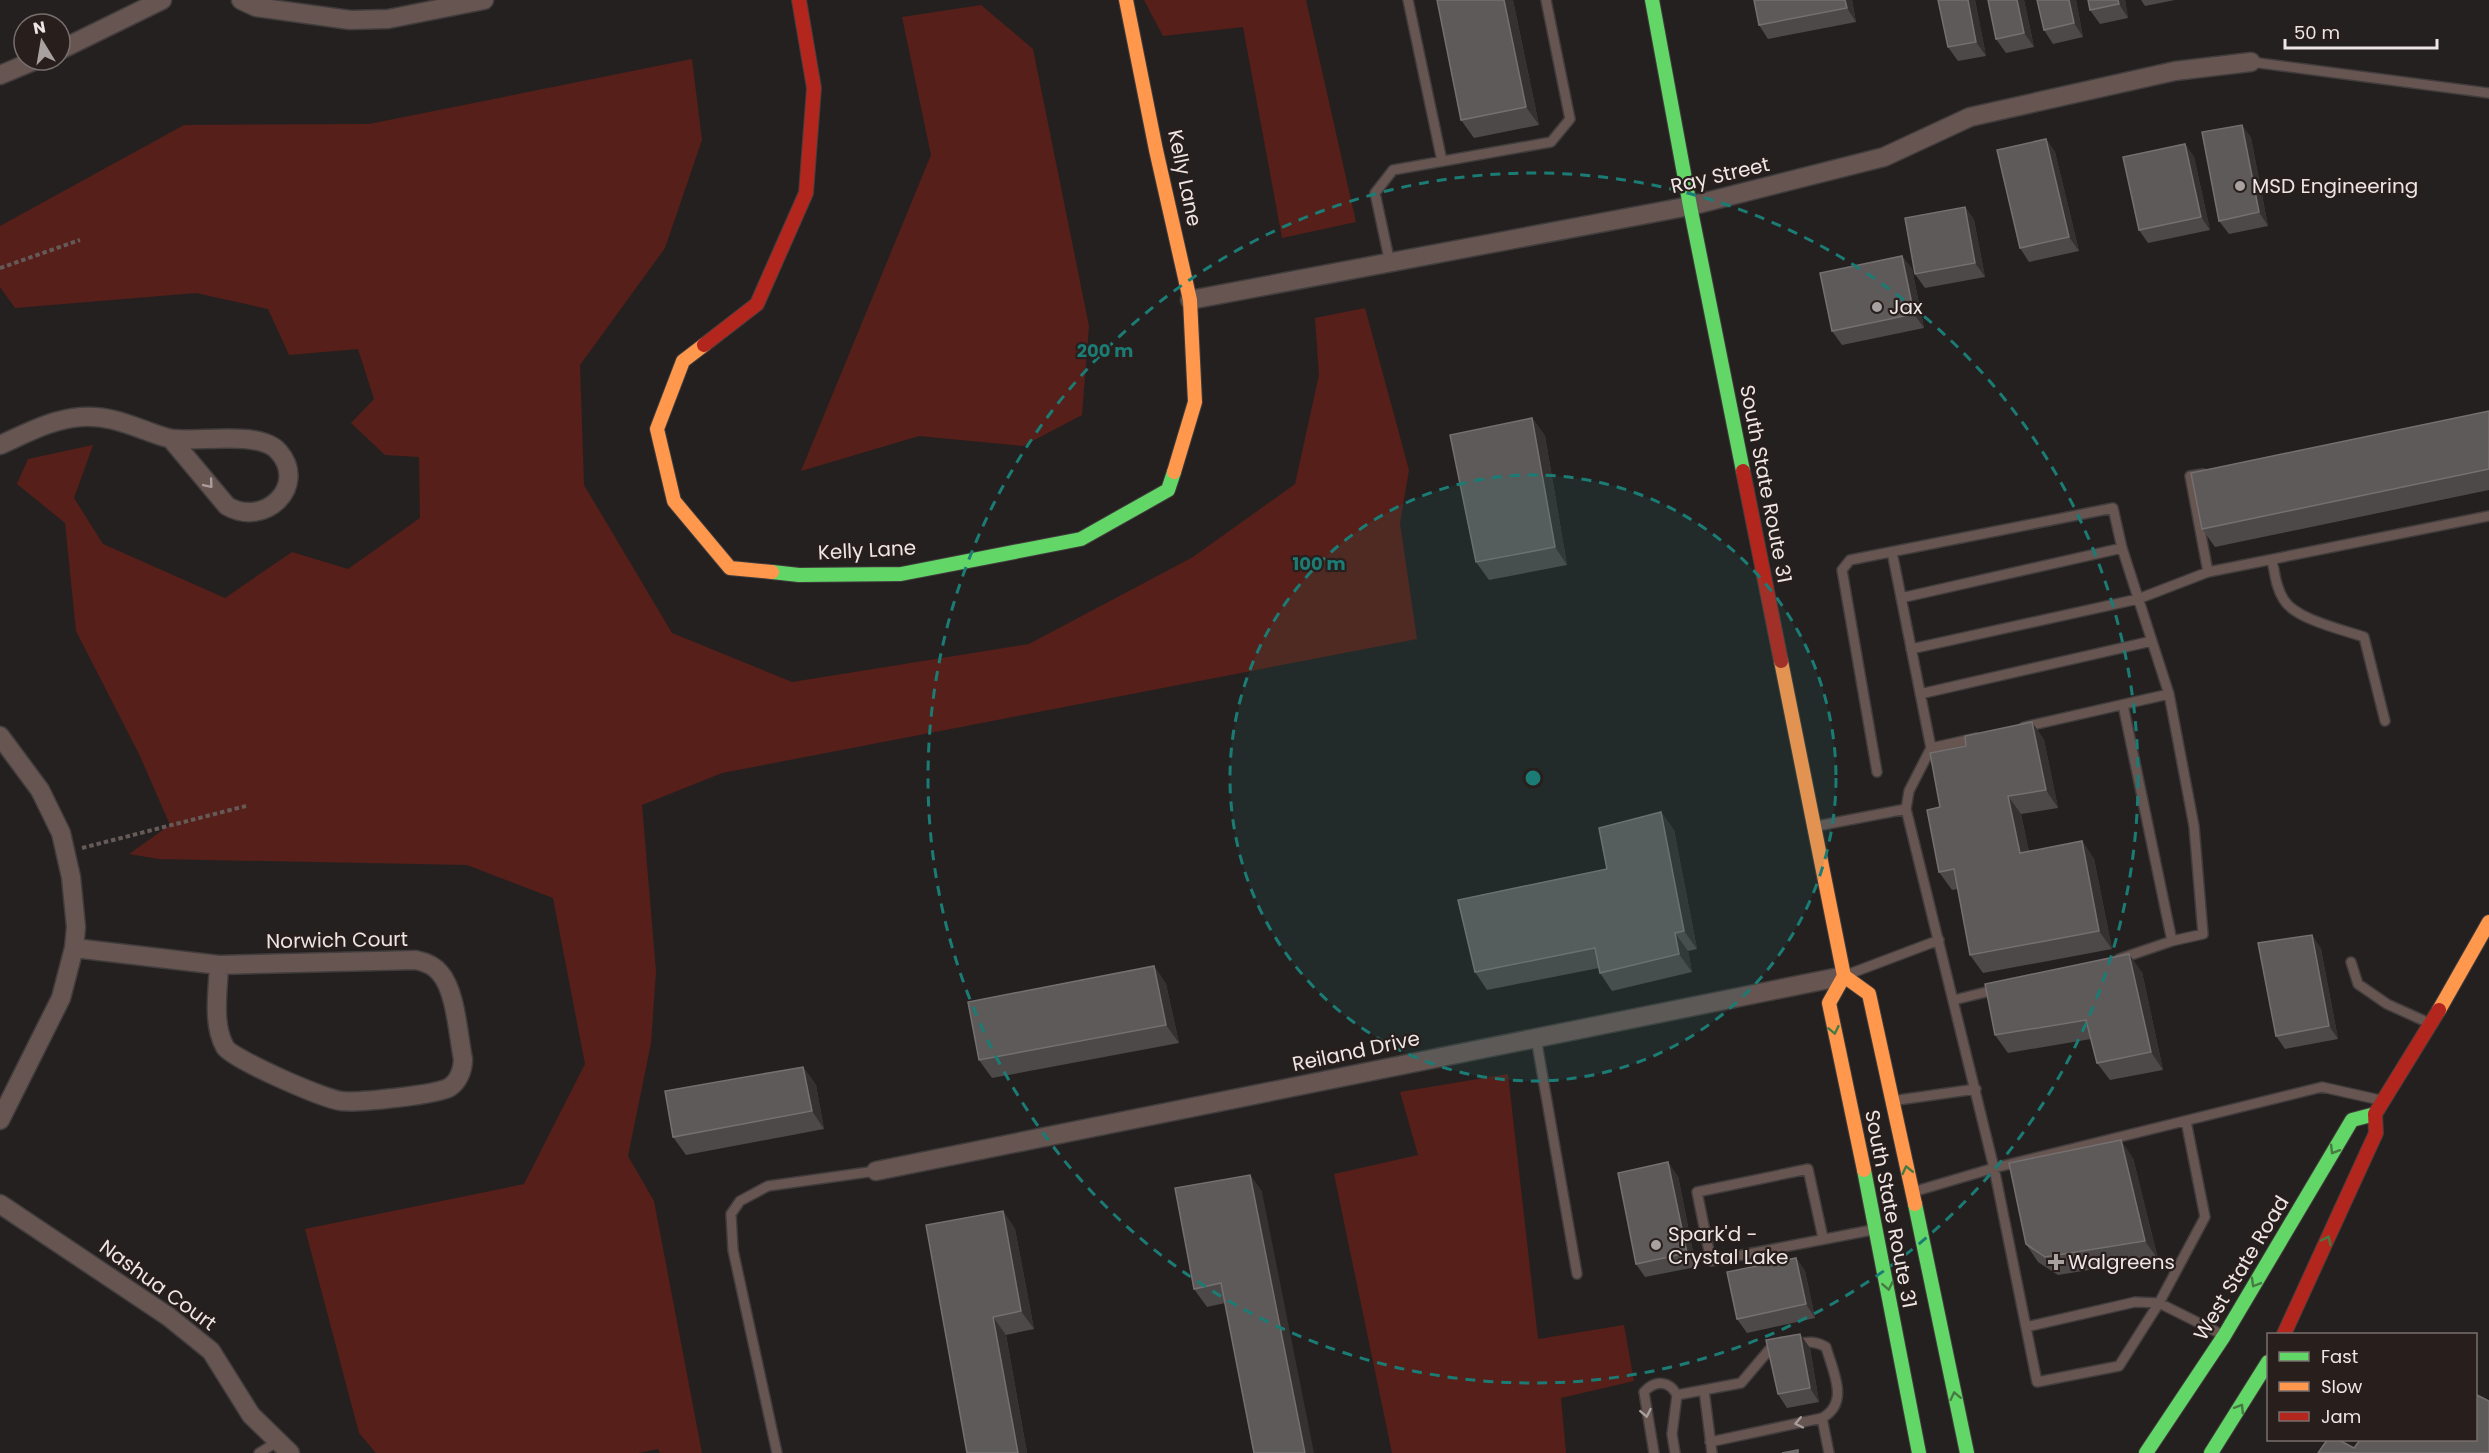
<svg xmlns="http://www.w3.org/2000/svg" width="2489" height="1453" font-family="Poppins,sans-serif">
	<style>
		.green { fill: #561f19 }
		.lines { fill: none; stroke-linecap: round; stroke-linejoin: round }
		.lane-casing { stroke: #403d3c; stroke-width: 12 }
		.street-casing { stroke: #403d3c; stroke-width: 21 }
		.fast-casing { stroke: #403d3c; stroke-width: 16 }
		.slow-casing { stroke: #403d3c; stroke-width: 16 }
		.jam-casing { stroke: #403d3c; stroke-width: 16 }
		.path { stroke: #655a58; stroke-width: 4; stroke-dasharray: 4.5 3; stroke-linecap: butt }
		.lane { stroke: #675552; stroke-width: 9 }
		.street { stroke: #675552; stroke-width: 18 }
		.fast { stroke: #63d668; stroke-width: 14 }
		.slow { stroke: #ff974d; stroke-width: 14 }
		.jam { stroke: #b3261e; stroke-width: 14 }
		.wall { fill: #4e4949 }
		.shaded-wall { fill: #363131 }
		.building { fill: #5f5a5a; stroke: #75706f; stroke-width: 1.5 }
		.oneway { stroke: #aa9e9c }
		.oneway2 { stroke: #467a42 }
		.ring { fill: none; stroke: #1a7c74; stroke-width: 3; stroke-dasharray: 10 8 }
		.poi-dot { fill: #a7a1a0; stroke: #281f1d; stroke-width: 2 }
		.labels { text-anchor: middle; dominant-baseline: central; stroke-width: 4.5; stroke-linejoin: round; paint-order: stroke }
		.street-label { font-size: 20px; fill: #ede6e5; stroke: #281f1d }
		.poi-label { font-size: 20px; fill: #ede6e5; stroke: #281f1d; text-anchor: start }
		.centre { fill: #1a7c74; stroke: #281f1d; stroke-width: 3 }
		.ring-label { font-size: 18px; text-anchor: middle; font-weight: bold; fill: #1a7c74; stroke: #281f1d; stroke-width: 4.5; stroke-linejoin: round; paint-order: stroke }
	</style>
	<rect width="100%" height="100%" fill="#252020"/>
	<path class="green" d="M1144,0H1306L1356,222L1282,238L1243,27L1163,36Z
		M981,5L1033,49L1089,326L1082,415L1023,446L919,436L801,471L931,155L902,17Z
		M692,59L702,140L665,248L580,365L584,485L672,633L792,682L1029,644L1193,557L1295,484L1319,375L1315,318L1365,308L1409,470L1400,523L1417,639L722,773L642,805L656,972L651,1043L628,1156L654,1201L702,1453H660L658,1449L638,1453H376L359,1433L305,1229L524,1184L585,1064L553,898L467,865L159,859L129,854L170,825L140,756L76,631L65,523L17,484L28,459L93,445L74,498L103,544L225,598L292,552L348,569L420,518L419,457L385,455L351,423L374,399L358,349L289,355L268,309L196,293L15,308L0,287V226L184,125L369,124Z
		M1508,1074L1538,1339L1624,1325L1634,1381L1561,1398L1566,1453H1392L1334,1174L1418,1155L1400,1092Z"/>
	<g class="lines">
		<defs>
			<path id="lane" d="M1408,0L1442,161
				M2251,62L2489,93
				M1390,263L1375,193L1393,170L1551,142L1570,119L1546,0
				M2203,474L2190,476L2208,572L2489,516
				M1892,552L1931,748
				M2272,560C2275,574 2276,588 2284,600C2295,619 2344,630 2364,637L2385,721
				M1901,598L2122,548
				M1911,649L2138,599L2208,572
				M1920,694L2152,641
				M2123,705L2172,941
				M2024,727L2169,694
				M1976,738L1931,748L1909,791L1906,809L1994,1168L2037,1382L2119,1366L2159,1303L2205,1217L2186,1121
				M1877,772L1842,570L1850,560L2113,508L2122,548L2169,694L2194,826L2203,934L2172,941L2119,959
				M1817,826L1906,809
				M2351,962L2358,984L2387,1004L2429,1023
				M1849,974L1939,940
				M1954,1000L1998,989
				M1536,1038L1577,1274
				M1898,1100L1976,1089
				M1916,1191L1994,1168L2322,1087L2380,1100
				M1823,1238L1808,1169L1697,1192L1711,1261L1872,1230
				M2026,1327L2135,1302L2159,1303L2223,1335
				M1794,1344C1806,1342 1815,1340 1826,1347C1833,1372 1850,1403 1822,1418
				M1704,1390L1712,1453
				M1677,1395L1741,1383L1769,1350L1780,1347
				M1710,1442L1822,1418L1829,1453
				M259,1453L277,1442
				M777,1453L733,1250L731,1214L740,1201L768,1186L876,1171
				M1654,1453L1644,1392C1655,1380 1669,1380 1677,1395L1672,1434L1675,1453"/>
			<path id="street" d="M241,0L256,7L350,20L388,19L484,0
				M60,50L162,0
				M0,75L36,60
				M1190,300L1690,206L1884,157L1970,117L2175,71L2251,62
				M0,445C27,433 52,419 81,417C105,415 125,423 147,431C155,434 165,438 173,439C200,442 261,430 279,452C308,486 265,528 227,506L171,439
				M0,736L40,790L61,833L71,877L76,927L74,948L61,998L0,1120
				M74,948L219,965
				M416,960C425,962 434,965 440,973C456,991 458,1035 463,1059C463,1069 459,1081 450,1087C437,1095 357,1103 341,1101C324,1099 232,1059 225,1047C212,1024 218,991 219,965Z
				M876,1171L1844,976
				M0,1204L169,1317L211,1351L251,1415L290,1453"/>
			<path id="fast" d="M1652,0L1690,206L1743,471
				M772,572L799,575L901,574L1081,539L1168,490L1174,472
				M1864,1170L1919,1453
				M1915,1204L1967,1453
				M2146,1453L2224,1336L2352,1120L2375,1114
				M2211,1453L2268,1362"/>
			<path id="slow" d="M1126,0L1156,150L1190,300L1195,402L1174,472
				M704,345L683,361L657,429L674,501L730,568L772,572
				M1781,661L1844,976L1829,1003L1864,1170
				M1844,976L1869,994L1915,1204
				M2439,1010L2489,922"/>
			<path id="jam" d="M704,345L757,304L806,193L814,88L799,0
				M1743,471L1781,661
				M2284,1334L2376,1133L2375,1114L2439,1010"/>
		</defs>
		<use href="#lane" class="lane-casing"/>
		<use href="#street" class="street-casing"/>
		<use href="#fast" class="fast-casing"/>
		<use href="#slow" class="slow-casing"/>
		<use href="#jam" class="jam-casing"/>
		<path class="path" d="M0,268L80,240
			M82,848L246,806"/>
		<use href="#lane" class="lane"/>
		<use href="#street" class="street"/>
		<use href="#fast" class="fast"/>
		<use href="#slow" class="slow"/>
		<use href="#jam" class="jam"/>
	</g>
	<path class="wall" d="M1513,0L1539,125L1474,138L1461,120Z
		M1754,0H1852L1856,22L1768,39L1759,25Z
		M1975,0L1986,56L1958,61L1948,47Z
		M1988,0H2024L2034,47L2006,53L1996,39Z
		M2037,0H2076L2083,37L2053,44L2044,30Z
		M2088,0H2125L2128,18L2100,24L2090,10Z
		M2141,0H2175L2145,6Z
		M2242,125L2251,138L2268,226L2229,234L2219,221Z
		M2046,139L2055,152L2079,251L2029,262L2020,248Z
		M2185,144L2194,157L2210,230L2148,243L2139,230Z
		M1965,207L1974,220L1985,277L1925,288L1915,274Z
		M1902,256L1912,269L1924,328L1842,345L1832,331Z
		M2489,411V490L2215,547L2202,529Z
		M1532,418L1545,436L1567,565L1489,580L1476,562Z
		M2032,722L2044,740L2058,808L2021,814L2029,852L2082,841L2094,859L2112,949L1983,973L1970,955L1958,889L1952,890L1939,872L1940,807L1966,746Z
		M1661,812L1674,830L1697,949L1688,951L1692,972L1612,991L1600,973L1599,968L1487,990L1475,972L1607,869Z
		M2312,935L2321,949L2338,1039L2285,1049L2276,1036Z
		M1154,966L1166,984L1179,1043L992,1078L979,1060Z
		M2142,972L2163,1070L2110,1080L2097,1063L2091,1039L2008,1053L1995,1035Z
		M803,1067L816,1085L824,1129L686,1155L673,1137Z
		M2133,1158L2158,1259L2058,1275L2038,1262L2026,1244Z
		M1250,1175L1262,1192L1225,1303L1207,1307L1194,1289Z
		M1678,1176L1696,1267L1645,1277L1636,1264Z
		M1003,1211L1015,1229L1034,1329L1006,1335L1027,1453H967Z
		M1796,1258L1805,1271L1815,1318L1747,1333L1737,1319Z
		M1800,1334L1810,1348L1819,1402L1787,1408L1778,1394Z"/>
	<path class="shaded-wall" d="M1504,0H1513L1539,125L1526,107Z
		M1845,0H1852L1856,22L1847,8Z
		M1968,0H1975L1986,56L1976,42Z
		M2017,0H2024L2034,47L2024,33Z
		M2069,0H2076L2083,37L2074,23Z
		M2118,0H2125L2128,18L2119,4Z
		M2242,125L2251,138L2268,226L2259,212Z
		M2046,139L2055,152L2079,251L2069,237Z
		M2185,144L2194,157L2210,230L2201,217Z
		M1965,207L1974,220L1985,277L1975,263Z
		M1902,256L1912,269L1924,328L1914,314Z
		M1532,418L1545,436L1567,565L1555,547Z
		M2032,722L2044,740L2058,808L2046,790Z
		M2008,796L2021,814L2033,871L2020,853Z
		M1661,812L1674,830L1697,949L1684,931Z
		M2082,841L2094,859L2112,949L2099,931Z
		M1675,933L1688,951L1692,972L1679,954Z
		M2312,935L2321,949L2338,1039L2329,1026Z
		M2129,954L2142,972L2163,1070L2151,1052Z
		M1154,966L1166,984L1179,1043L1166,1025Z
		M803,1067L816,1085L824,1129L812,1111Z
		M2121,1140L2133,1158L2158,1259L2145,1241Z
		M1668,1162L1678,1176L1696,1267L1687,1253Z
		M1250,1175L1262,1192L1314,1453H1305Z
		M1003,1211L1015,1229L1034,1329L1021,1311Z
		M1796,1258L1805,1271L1815,1318L1806,1304Z
		M993,1317L1006,1335L1027,1453H1018Z
		M1800,1334L1810,1348L1819,1402L1810,1388Z"/>
	<path class="building" d="M1437,0H1504L1526,107L1461,120Z
		M1754,0H1845L1847,8L1759,25Z
		M1938,0H1968L1976,42L1948,47Z
		M1988,0H2017L2024,33L1996,39Z
		M2037,0H2069L2074,23L2044,30Z
		M2088,0H2118L2119,4L2090,10Z
		M2242,125L2259,212L2219,221L2202,132Z
		M2046,139L2069,237L2020,248L1997,150Z
		M2185,144L2201,217L2139,230L2123,157Z
		M1965,207L1975,263L1915,274L1905,218Z
		M1902,256L1914,314L1832,331L1820,273Z
		M2489,411V469L2202,529L2191,473Z
		M1532,418L1555,547L1476,562L1450,435Z
		M2032,722L2046,790L2008,796L2020,853L2082,841L2099,931L1970,955L1954,869L1939,872L1927,810L1940,807L1930,753L1966,746L1965,736Z
		M1661,812L1684,931L1675,933L1679,954L1600,973L1595,948L1475,972L1458,900L1607,869L1599,828Z
		M2312,935L2329,1026L2276,1036L2258,943Z
		M2129,954L2151,1052L2097,1063L2086,1020L1995,1035L1985,984Z
		M1154,966L1166,1025L979,1060L968,1002Z
		M803,1067L812,1111L673,1137L665,1091Z
		M2121,1140L2145,1241L2045,1257L2026,1244L2009,1163Z
		M1668,1162L1687,1253L1636,1264L1618,1173Z
		M1250,1175L1305,1453H1254L1221,1283L1194,1289L1175,1188Z
		M1003,1211L1021,1311L993,1317L1018,1453H967L926,1225Z
		M1796,1258L1806,1304L1737,1319L1727,1272Z
		M1800,1334L1810,1388L1778,1394L1766,1340Z
		M2475,1394L2489,1401V1453H2318L2327,1440H2339L2354,1448L2360,1440H2475Z
		M1798,1450V1453H1782Z"/>
	<defs><path id="oneway-chevron" d="M-2-3.5L2.5 0L-2 3.5" fill="none" stroke-width="1.6" stroke-linecap="round" stroke-linejoin="round" transform="scale(1.5)"/></defs>
	<g class="oneway">
		<use href="#oneway-chevron" transform="translate(209 484) rotate(50)"/>
		<use href="#oneway-chevron" transform="translate(1646 1413) rotate(79)"/>
		<use href="#oneway-chevron" transform="translate(1799 1423) rotate(168)"/>
	</g>
	<g class="oneway2">
		<use href="#oneway-chevron" transform="translate(1834 1030) rotate(78)"/>
		<use href="#oneway-chevron" transform="translate(2334 1150) rotate(121)"/>
		<use href="#oneway-chevron" transform="translate(1907 1170) rotate(-103)"/>
		<use href="#oneway-chevron" transform="translate(2327 1240) rotate(-65)"/>
		<use href="#oneway-chevron" transform="translate(2255 1283) rotate(120)"/>
		<use href="#oneway-chevron" transform="translate(1888 1286) rotate(79)"/>
		<use href="#oneway-chevron" transform="translate(1955 1396) rotate(-102)"/>
		<use href="#oneway-chevron" transform="translate(2240 1408) rotate(-58)"/>
	</g>
	<circle cx="1533" cy="778" r="303" fill="#1a7c74" fill-opacity=".12"/>
	<g class="ring">
		<circle cx="1533" cy="778" r="303"/>
		<circle cx="1533" cy="778" r="605"/>
	</g>
	<g class="poi-dot">
		<circle cx="2240" cy="186" r="6"/>
		<circle cx="1877" cy="307" r="6"/>
		<circle cx="1656" cy="1245" r="6"/>
		<path d="M2053 1253h6v6h6v6h-6v6h-6v-6h-6v-6h6z"/>
	</g>
	<g class="labels">
		<g class="street-label">
			<text transform="translate(1720 175) rotate(-13)">Ray Street</text>
			<text transform="translate(1185 178) rotate(78)">Kelly Lane</text>
			<text transform="translate(1766 484) rotate(79)">South State Route 31</text>
			<text transform="translate(867 550) rotate(-3)">Kelly Lane</text>
			<text transform="translate(337 940) rotate(-1)">Norwich Court</text>
			<text transform="translate(1356 1051) rotate(-12)">Reiland Drive</text>
			<text transform="translate(1891 1209) rotate(79)">South State Route 31</text>
			<text transform="translate(2241 1268) rotate(-59)">West State Road</text>
			<text transform="translate(158 1285) rotate(36)">Nashua Court</text>
		</g>
		<g class="poi-label">
			<text x="2252" y="186">MSD Engineering</text>
			<text x="1889" y="307">Jax</text>
			<text x="1668" y="1234">Spark'd -<tspan x="1668" dy="23">Crystal Lake</tspan></text>
			<text x="2068" y="1262">Walgreens</text>
		</g>
	</g>
	<circle cx="1533" cy="778" r="9" class="centre"/>
	<g class="ring-label">
		<text x="1105" y="357">200 m</text>
		<text x="1319" y="570">100 m</text>
	</g>
	<rect x="2267" y="1333" width="210" height="108" fill="#281f1d" stroke="#776f6d" stroke-width="1.5"/>
	<rect x="2279" y="1352" width="30" height="9" fill="#63d668" stroke="#776f6d" stroke-width="1.5"/>
	<text x="2321" y="1363" font-size="18" fill="#ede6e5">Fast</text>
	<rect x="2279" y="1382" width="30" height="9" fill="#ff974d" stroke="#776f6d" stroke-width="1.5"/>
	<text x="2321" y="1393" font-size="18" fill="#ede6e5">Slow</text>
	<rect x="2279" y="1412" width="30" height="9" fill="#b3261e" stroke="#776f6d" stroke-width="1.5"/>
	<text x="2321" y="1423" font-size="18" fill="#ede6e5">Jam</text>
	<g transform="translate(42 42) rotate(349)"><circle r="28" fill="#281f1d" stroke="#776f6d" stroke-width="1.5"/>
	<path d="M0-4.5L10 22L0 15L-10 22Z" fill="#a7a1a0"/>
	<text y="-9" font-size="16" font-weight="bold" text-anchor="middle" fill="#ede6e5">N</text>
	</g>
	<path d="M2285 39v9h152v-9" fill="none" stroke="#ede6e5" stroke-width="3"/>
	<text x="2294" y="39" font-size="18" fill="#ede6e5" stroke="#281f1d" stroke-width="4.5" paint-order="stroke">50 m</text>
</svg>
